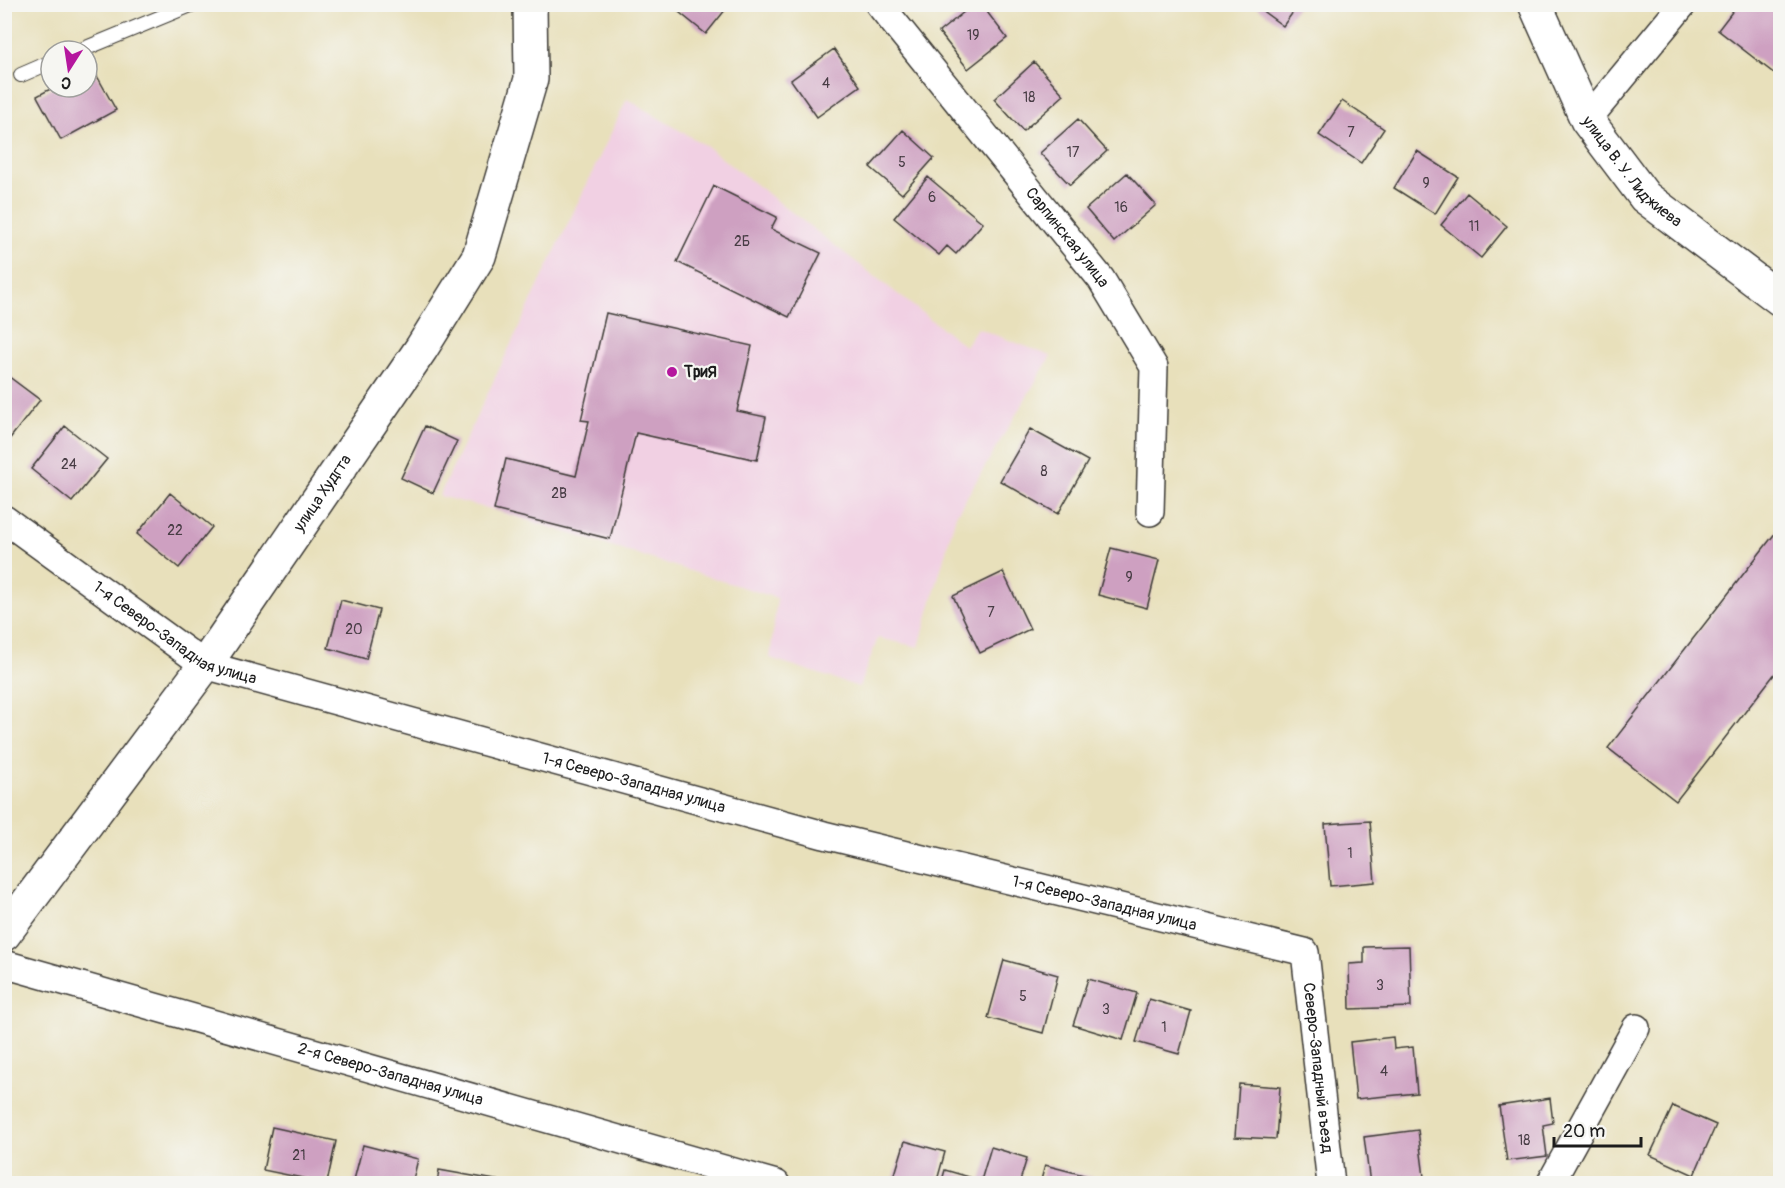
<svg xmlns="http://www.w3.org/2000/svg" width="1785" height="1188" font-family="Pangolin,sans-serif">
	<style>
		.built { fill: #f1d0e3 }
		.building { fill: #cea0c1 }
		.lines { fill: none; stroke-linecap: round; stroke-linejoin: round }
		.service-casing { stroke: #3b3934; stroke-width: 16 }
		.minor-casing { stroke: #3b3934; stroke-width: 30 }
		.tertiary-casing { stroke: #3b3934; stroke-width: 36 }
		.service { stroke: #fff; stroke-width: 14 }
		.minor { stroke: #fff; stroke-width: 27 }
		.tertiary { stroke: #fff; stroke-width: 33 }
		.poi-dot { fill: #b5179e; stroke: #f6f6f2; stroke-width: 2 }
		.labels { text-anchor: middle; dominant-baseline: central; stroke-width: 4.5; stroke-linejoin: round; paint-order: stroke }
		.number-label { font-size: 14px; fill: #483d45 }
		.street-label { font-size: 16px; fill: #1c1c1c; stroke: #f6f6f2 }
		.poi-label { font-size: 16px; font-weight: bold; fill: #1c1c1c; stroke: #f6f6f2; text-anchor: start }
	</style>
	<rect width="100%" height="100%" fill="#f6f6f2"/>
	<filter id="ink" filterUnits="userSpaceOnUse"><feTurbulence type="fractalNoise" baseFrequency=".0167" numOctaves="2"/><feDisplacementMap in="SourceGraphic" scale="12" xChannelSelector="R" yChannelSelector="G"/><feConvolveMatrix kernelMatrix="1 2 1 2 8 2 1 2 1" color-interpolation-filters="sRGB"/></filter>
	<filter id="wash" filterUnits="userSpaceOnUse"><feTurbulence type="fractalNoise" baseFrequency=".008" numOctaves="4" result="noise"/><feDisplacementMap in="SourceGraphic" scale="24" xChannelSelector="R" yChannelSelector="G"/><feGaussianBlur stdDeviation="1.35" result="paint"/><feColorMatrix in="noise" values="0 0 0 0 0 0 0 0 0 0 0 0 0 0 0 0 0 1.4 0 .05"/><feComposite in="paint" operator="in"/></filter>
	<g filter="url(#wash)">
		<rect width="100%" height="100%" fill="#e8e0bb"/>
		<path class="built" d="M627,99L706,146L965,346L977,328L1051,356L956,515L919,647L878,638L859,687L770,658L777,598L494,510L439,496Z"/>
		<g id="blocks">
			<path class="building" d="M669,4H730L706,34Z
				M974,4H981L1007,38L968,69L939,32Z
				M1253,4H1299L1283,26Z
				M1738,4H1780V78L1718,30Z
				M834,49L860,86L817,117L791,80Z
				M1034,62L1064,95L1023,131L994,99Z
				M92,67L116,110L61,140L37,96L54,87H87V69Z
				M1342,101L1384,129L1361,163L1319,135Z
				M1078,119L1107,151L1070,185L1040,153Z
				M903,130L934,158L902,194L870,167Z
				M1417,151L1458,177L1435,214L1394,188Z
				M1127,173L1156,205L1114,242L1086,209Z
				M928,177L983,223L956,254L947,246L939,255L894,218Z
				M714,186L777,217L771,229L821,253L789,317L677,262Z
				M1467,193L1507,226L1481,258L1441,225Z
				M606,313L752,346L737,411L766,417L757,460L636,433L610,539L494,510L506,459L576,476L589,421L581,420Z
				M4,373L40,400L4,446Z
				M65,426L107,459L72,502L31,469Z
				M425,426L457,441L433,493L401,478Z
				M1030,429L1088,461L1058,514L1000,481Z
				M170,493L212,527L179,568L137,534Z
				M1780,527V667L1676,801L1608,748Z
				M1111,548L1159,560L1147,608L1098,595Z
				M1003,572L1030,629L980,653L953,596Z
				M341,600L379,610L366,659L328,648Z
				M1370,821L1375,882L1330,886L1325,824Z
				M1409,946L1411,1007L1350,1009L1349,964L1364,963V947Z
				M1004,960L1058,975L1043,1033L988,1018Z
				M1088,979L1137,993L1123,1040L1073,1025Z
				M1149,999L1191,1011L1179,1054L1136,1042Z
				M1393,1037L1394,1049L1413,1047L1417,1093L1356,1099L1350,1042Z
				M1239,1084L1280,1087L1276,1139L1235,1137Z
				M1550,1098L1553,1123L1543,1125L1547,1156L1507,1161L1499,1106Z
				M1673,1106L1716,1125L1694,1175L1650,1155Z
				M272,1127L336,1141L327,1183L263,1170Z
				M1418,1130L1424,1177L1370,1184L1364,1137Z
				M905,1141L945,1152L936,1184H892Z
				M363,1145L418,1159L412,1184H353Z
				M991,1147L1027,1158L1019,1184H980Z
				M1045,1165L1103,1180L1102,1184H1040Z
				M439,1170L506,1182V1184H437Z
				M945,1170L976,1179L975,1184H941Z"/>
		</g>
	</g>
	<g filter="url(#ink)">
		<use href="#blocks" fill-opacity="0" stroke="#3b3934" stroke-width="1.5"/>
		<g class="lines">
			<defs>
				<path id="service" d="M79,51L193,4
					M21,75L51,62"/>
				<g id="minor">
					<path id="s1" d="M879,4L1101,279L1154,367L1150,512"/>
					<path d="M1587,120L1683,4"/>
					<path id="s2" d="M4,519L205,665L824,835L1305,952L1331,1184"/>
					<path id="s3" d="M4,964L776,1184"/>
					<path d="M1550,1184L1636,1028"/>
				</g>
				<g id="tertiary">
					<path id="s4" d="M1535,4L1587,120L1645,197L1780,299"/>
					<path id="s5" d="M4,934L205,665L421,349L479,256L531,79L530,4"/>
				</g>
			</defs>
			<use href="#service" class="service-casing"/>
			<use href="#minor" class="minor-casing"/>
			<use href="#tertiary" class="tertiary-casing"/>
			<use href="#service" class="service"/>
			<use href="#minor" class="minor"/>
			<use href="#tertiary" class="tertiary"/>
		</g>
	</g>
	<circle class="poi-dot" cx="672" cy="372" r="6"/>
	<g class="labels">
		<g class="number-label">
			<text x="973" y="35">19</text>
			<text x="826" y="83">4</text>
			<text x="1029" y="97">18</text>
			<text x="1351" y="132">7</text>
			<text x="1073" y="152">17</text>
			<text x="902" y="162">5</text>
			<text x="1426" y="183">9</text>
			<text x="932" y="197">6</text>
			<text x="1121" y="207">16</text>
			<text x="1474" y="226">11</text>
			<text x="742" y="241">2Б</text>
			<text x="69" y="464">24</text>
			<text x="1044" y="471">8</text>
			<text x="559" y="493">2В</text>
			<text x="175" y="530">22</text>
			<text x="1129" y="577">9</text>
			<text x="991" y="612">7</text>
			<text x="354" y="629">20</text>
			<text x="1350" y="853">1</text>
			<text x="1380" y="985">3</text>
			<text x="1023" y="996">5</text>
			<text x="1106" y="1009">3</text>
			<text x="1164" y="1027">1</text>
			<text x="1384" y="1071">4</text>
			<text x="1524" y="1140">18</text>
			<text x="299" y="1155">21</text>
		</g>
		<g class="street-label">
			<text stroke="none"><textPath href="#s4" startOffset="196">улица В. У. Лиджиева</textPath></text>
			<text stroke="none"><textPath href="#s1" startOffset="300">Сарпинская улица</textPath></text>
			<text stroke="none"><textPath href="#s5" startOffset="544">улица Худгта</textPath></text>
			<text stroke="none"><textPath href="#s2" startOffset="207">1-я Северо-Западная улица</textPath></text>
			<text stroke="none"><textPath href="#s2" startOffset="693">1-я Северо-Западная улица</textPath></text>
			<text stroke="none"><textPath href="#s2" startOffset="1179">1-я Северо-Западная улица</textPath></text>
			<text stroke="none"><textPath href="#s2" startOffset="1502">Северо-Западный въезд</textPath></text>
			<text stroke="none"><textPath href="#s3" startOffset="402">2-я Северо-Западная улица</textPath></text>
		</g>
		<g class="poi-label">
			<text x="684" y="372">ТриЯ</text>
		</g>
	</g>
	<rect width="1785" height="1188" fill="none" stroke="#f6f6f2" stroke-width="24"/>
	<g transform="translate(69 69) rotate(192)"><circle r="28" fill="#f6f6f2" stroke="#9f9f9c" stroke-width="1.5"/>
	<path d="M0-4.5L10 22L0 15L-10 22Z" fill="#b5179e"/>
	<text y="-9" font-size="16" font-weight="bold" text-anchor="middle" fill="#1c1c1c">С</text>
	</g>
	<path d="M1554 1137v9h87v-9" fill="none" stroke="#1c1c1c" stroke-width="3"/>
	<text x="1563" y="1137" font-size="18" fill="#1c1c1c" stroke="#f6f6f2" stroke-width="4.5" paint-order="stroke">20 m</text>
</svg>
